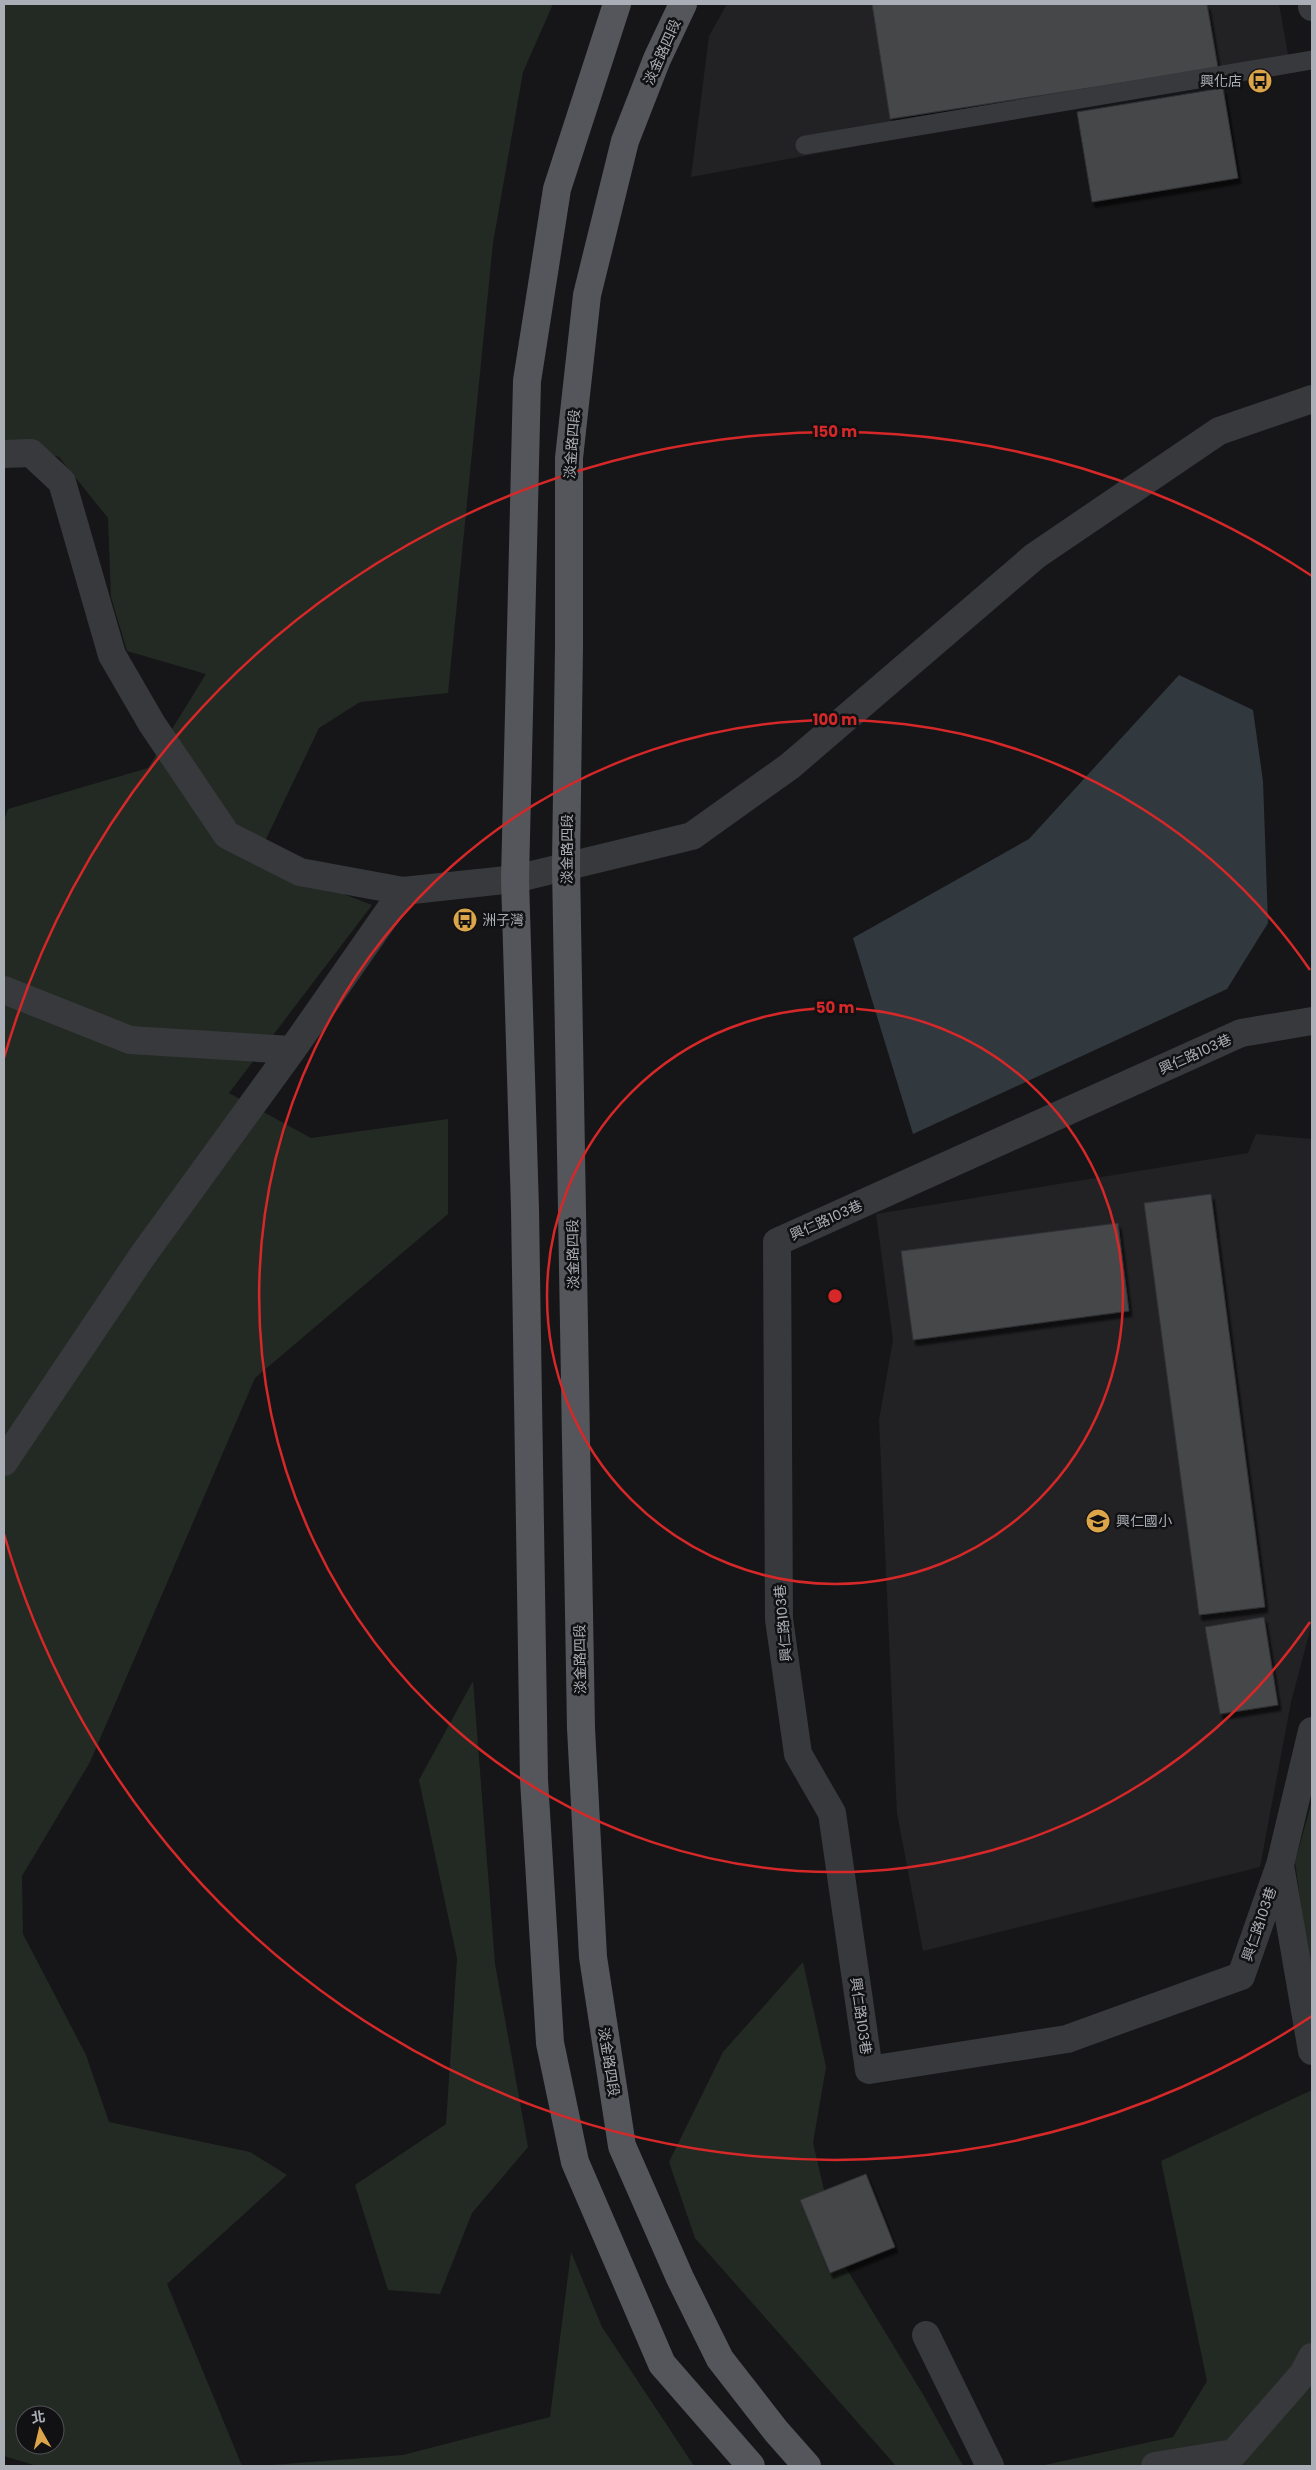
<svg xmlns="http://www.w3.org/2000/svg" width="1316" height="2470" font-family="Poppins,'Noto Sans TC',sans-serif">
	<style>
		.built { fill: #222225 }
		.green { fill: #232a23; fill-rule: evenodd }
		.water { fill: #31393f }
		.building { fill: #45464a; stroke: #303134; filter: url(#shadow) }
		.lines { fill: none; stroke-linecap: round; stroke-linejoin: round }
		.service { stroke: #38393c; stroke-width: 19 }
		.minor { stroke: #38393c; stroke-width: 28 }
		.primary { stroke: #54565b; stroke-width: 28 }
		.ring { fill: none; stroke: #d62828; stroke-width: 2.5 }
		.labels { text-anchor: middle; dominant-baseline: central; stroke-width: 5; stroke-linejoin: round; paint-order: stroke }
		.street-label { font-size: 14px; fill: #aaaeb6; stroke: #111113 }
		.poi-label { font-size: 14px; fill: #aaaeb6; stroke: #111113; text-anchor: start }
		.centre { fill: #d62828; stroke: #111113; stroke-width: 2.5 }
		.ring-label { font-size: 15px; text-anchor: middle; font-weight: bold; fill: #d62828; stroke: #111113; stroke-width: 5; stroke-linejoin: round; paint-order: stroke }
	</style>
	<defs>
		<filter id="shadow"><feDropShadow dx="3" dy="5.5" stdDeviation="1" flood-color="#0009"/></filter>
	</defs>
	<rect width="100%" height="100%" fill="#161618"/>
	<path class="built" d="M727,4H1279L1290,66L691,177L709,36Z
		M1256,1134L1312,1139V1623L1291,1702L1260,1867L923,1951L897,1813L879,1420L893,1340L876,1214L1248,1153Z"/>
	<path class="green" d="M4,4H553L523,72L493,243L448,693L360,702L319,728L256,860L372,905L229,1093L311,1138L448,1119V1214L255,1378L90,1762L22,1876L23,1934L86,2055L109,2122L250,2152L287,2175L167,2284L242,2466H37L4,2456V821L8,809L148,768L206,674L127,651L111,597L108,518L59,457L4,441ZM25,2415H55V2445H25Z
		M473,1681L495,1964L528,2147L472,2213L440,2294L388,2290L355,2185L446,2124L457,1958L419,1780Z
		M1312,1801V1985L1295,1862Z
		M803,1962L826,2067L813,2143L840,2258L924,2396L963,2466H896L695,2238L669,2162L723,2052Z
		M1312,2090V2466H1040L1173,2437L1207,2381L1161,2161Z
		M571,2252L602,2327L694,2466H258L403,2455L550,2417Z"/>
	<path class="water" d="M1179,675L1253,710L1263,781L1268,923L1227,989L913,1134L853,938L1029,839Z"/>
	<path class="building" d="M872,4H1207L1218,68L890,119Z
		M1223,88L1238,178L1092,202L1077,112Z
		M1211,1194L1265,1607L1199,1615L1144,1203Z
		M1118,1223L1129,1311L913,1340L901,1251Z
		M1264,1617L1278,1705L1220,1714L1205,1627Z
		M866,2174L895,2247L830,2273L800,2200Z"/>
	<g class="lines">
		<path class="service" d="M805,145L1312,60"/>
		<path class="minor" d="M1312,4V7
			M4,454L31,453L62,482L112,655L152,724L227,835L300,872L403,891
			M4,990L130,1040L292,1050L403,891L515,879L692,836L790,766L1035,556L1219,431L1312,399
			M4,1462L143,1255L292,1050
			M1312,1731L1280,1865L1312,2051
			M1280,1865L1241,1976L1067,2039L869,2070L832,1813L798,1754L779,1619L777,1242L1241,1033L1312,1021
			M926,2335L990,2466
			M1155,2466L1234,2453L1303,2374L1312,2357"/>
		<path class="primary" d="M617,4L557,189L527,381L515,879L525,1209L534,1780L550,2043L575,2162L662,2364L751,2466
			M683,4L657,59L625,141L587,295L569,458V646L566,866L581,1728L593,1957L622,2146L680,2278L720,2359L776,2431L807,2466"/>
	</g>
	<g class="ring">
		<circle cx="835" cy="1296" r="288"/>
		<path d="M1310 1622A576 576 0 1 1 1310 970"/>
		<path d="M1312 2016A864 864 0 0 1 4 1534M4 1058A864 864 0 0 1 1312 576"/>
	</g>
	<defs>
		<symbol id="bus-disc" viewBox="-11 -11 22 22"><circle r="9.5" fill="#dda549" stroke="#111113"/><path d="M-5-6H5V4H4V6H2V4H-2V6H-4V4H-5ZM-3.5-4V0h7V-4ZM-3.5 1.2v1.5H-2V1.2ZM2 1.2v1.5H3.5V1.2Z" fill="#111"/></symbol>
		<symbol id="school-disc" viewBox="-11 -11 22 22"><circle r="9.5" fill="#dda549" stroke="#111113"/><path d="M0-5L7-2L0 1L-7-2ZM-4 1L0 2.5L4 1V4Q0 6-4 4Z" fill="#111"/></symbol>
	</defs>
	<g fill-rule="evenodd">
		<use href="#bus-disc" x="1246" y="67" width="28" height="28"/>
		<use href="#bus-disc" x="451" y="906" width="28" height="28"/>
		<use href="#school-disc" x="1084" y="1507" width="28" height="28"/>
	</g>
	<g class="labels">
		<g class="street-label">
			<text transform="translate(662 52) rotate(-66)">淡金路四段</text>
			<text transform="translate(572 444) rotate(-86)">淡金路四段</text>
			<text transform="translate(567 849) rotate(-90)">淡金路四段</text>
			<text transform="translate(1195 1054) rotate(-24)">興仁路103巷</text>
			<text transform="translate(826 1220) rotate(-24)">興仁路103巷</text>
			<text transform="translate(573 1254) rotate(-91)">淡金路四段</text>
			<text transform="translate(783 1623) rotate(-95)">興仁路103巷</text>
			<text transform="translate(580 1659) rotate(-91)">淡金路四段</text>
			<text transform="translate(1259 1924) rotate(-71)">興仁路103巷</text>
			<text transform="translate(861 2016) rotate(82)">興仁路103巷</text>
			<text transform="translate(609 2062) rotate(81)">淡金路四段</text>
		</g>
		<g class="poi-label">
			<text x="1242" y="81" text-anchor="end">興化店</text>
			<text x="482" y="920">洲子灣</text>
			<text x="1116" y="1521">興仁國小</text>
		</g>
	</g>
	<circle cx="835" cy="1296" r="8" class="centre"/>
	<g class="ring-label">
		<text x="835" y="437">150 m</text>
		<text x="835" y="725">100 m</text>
		<text x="835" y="1013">50 m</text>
	</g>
	<rect width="1316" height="2470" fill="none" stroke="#aaaeb6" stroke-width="10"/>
	<g transform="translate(40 2430) rotate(352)"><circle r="24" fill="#111113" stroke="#4e5054"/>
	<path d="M0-4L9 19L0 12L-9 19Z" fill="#dda549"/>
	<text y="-8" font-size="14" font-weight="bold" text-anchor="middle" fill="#aaaeb6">北</text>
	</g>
</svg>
